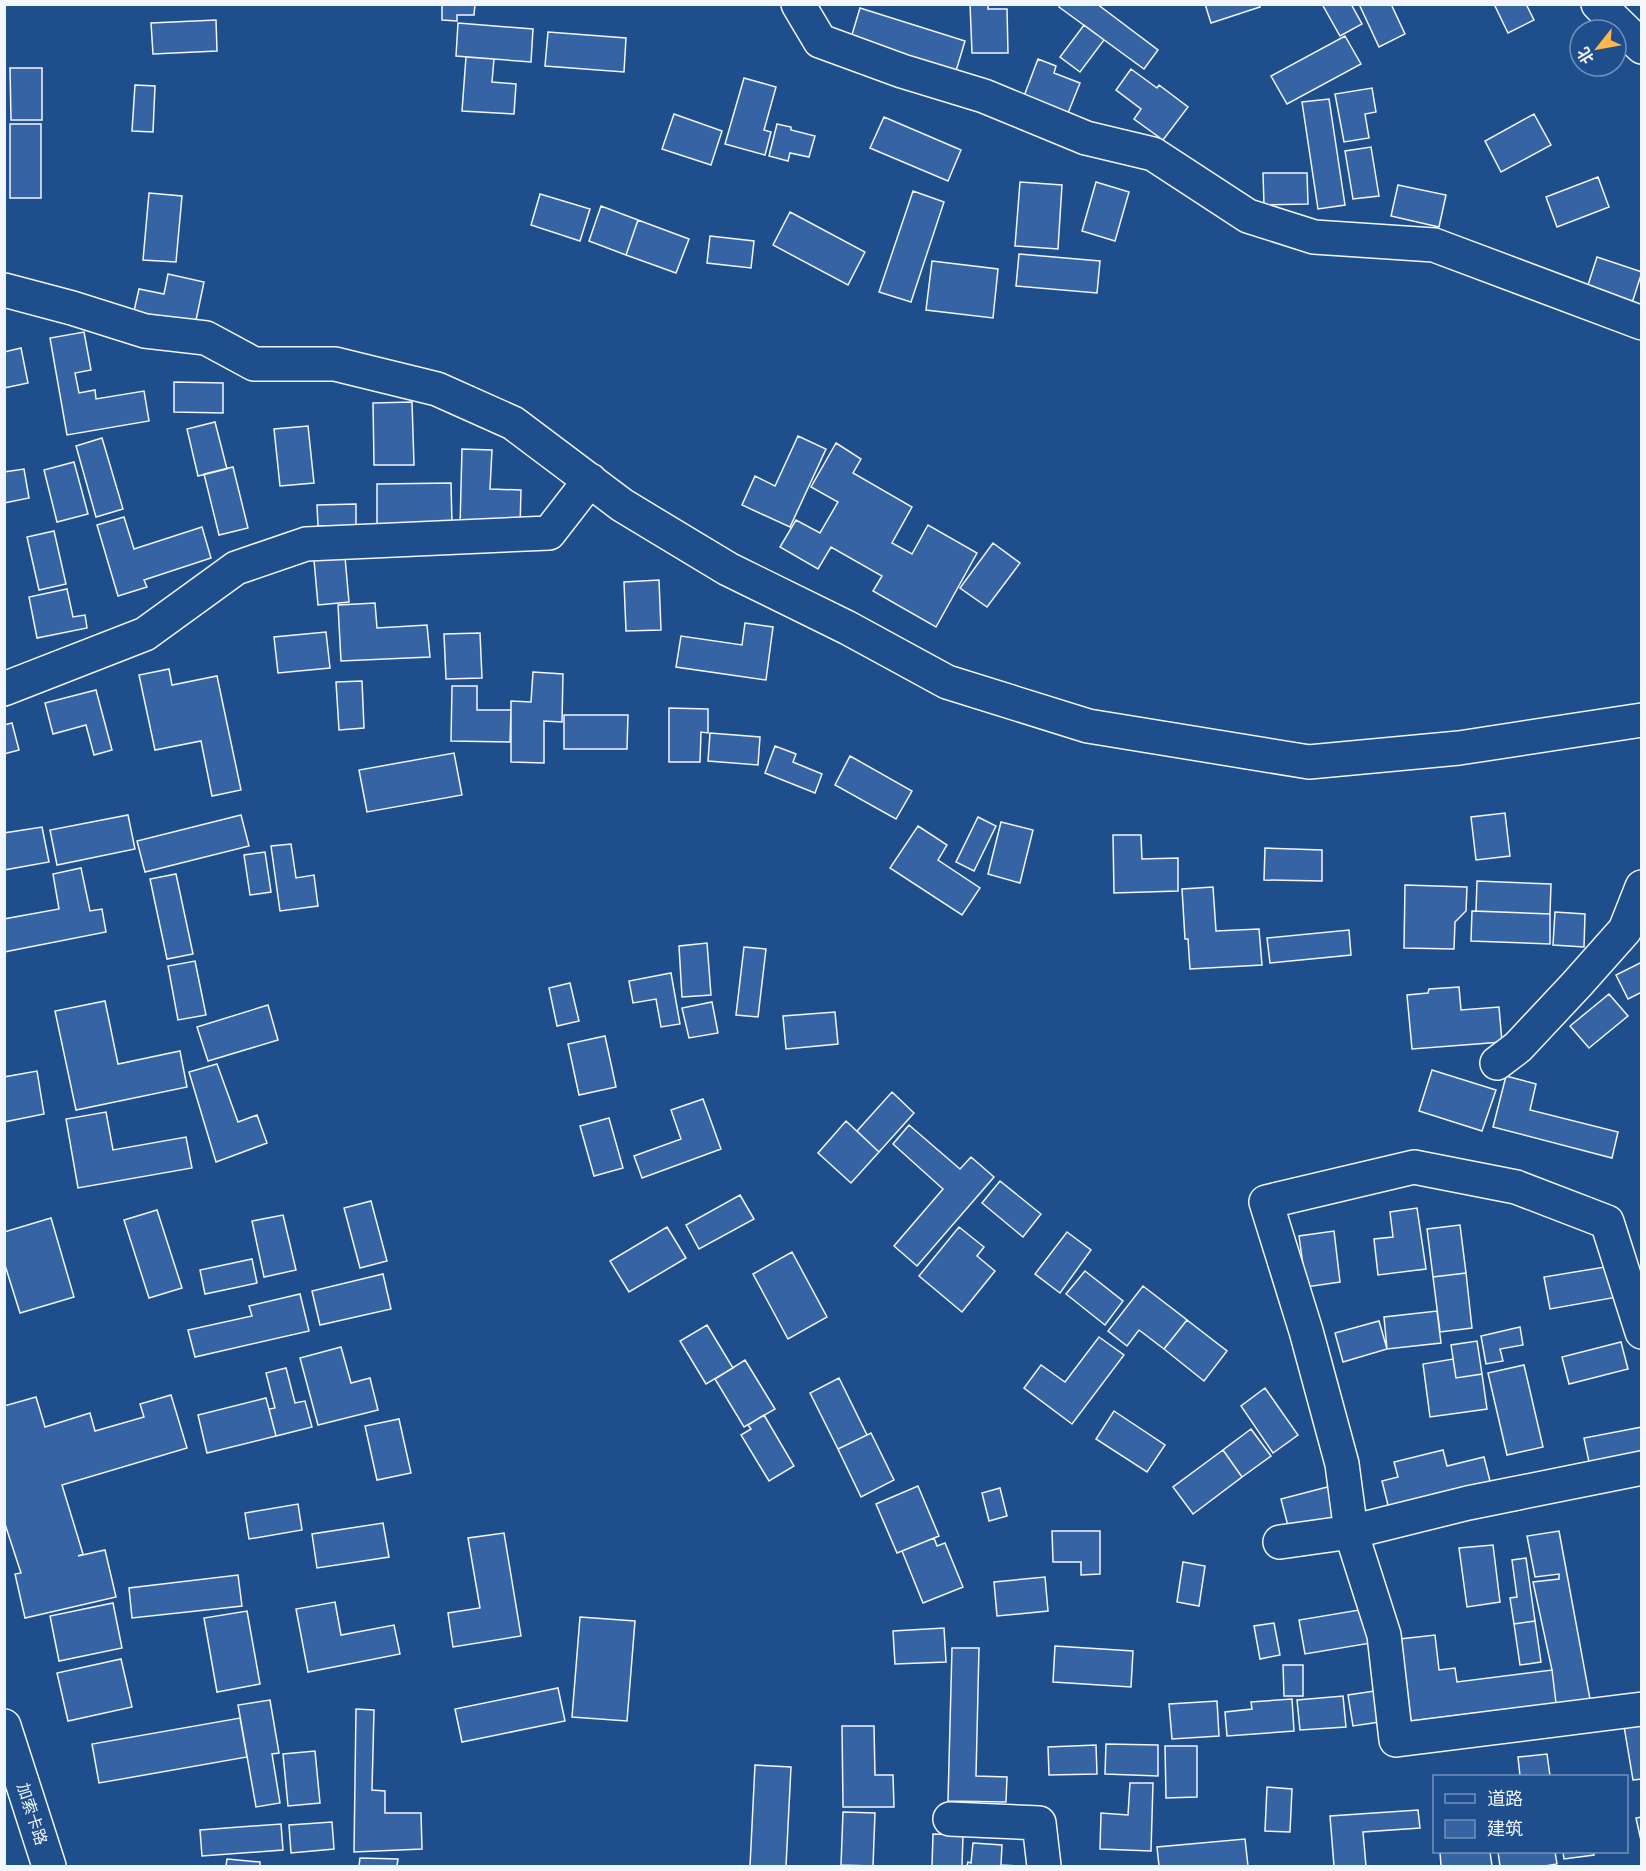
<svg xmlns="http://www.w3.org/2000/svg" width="1646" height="1871" font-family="'Fira Sans Condensed','Noto Sans SC',sans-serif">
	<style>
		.building { fill: #3563a3; stroke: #f2f6ff; stroke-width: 1.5 }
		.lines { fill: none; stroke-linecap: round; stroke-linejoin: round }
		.minor-casing { stroke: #f2f6ff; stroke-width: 36 }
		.major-casing { stroke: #f2f6ff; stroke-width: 36 }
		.minor { stroke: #1f4e8c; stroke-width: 33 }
		.major { stroke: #1f4e8c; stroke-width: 33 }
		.labels { text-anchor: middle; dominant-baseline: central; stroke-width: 4.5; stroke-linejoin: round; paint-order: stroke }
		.street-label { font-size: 16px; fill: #f2f6ff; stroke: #1f4e8c }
	</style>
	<rect width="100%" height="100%" fill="#1f4e8c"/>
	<path class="building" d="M442,4H475L474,15H457V21L442,20Z
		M970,4H988V9H1007L1008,53H972Z
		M1060,4H1097L1158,50L1144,69L1059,7Z
		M1205,4H1259L1260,7L1211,23Z
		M1322,4H1351L1362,24L1340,36Z
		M1359,4H1391L1405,34L1379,47Z
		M1494,4H1526L1534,20L1508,33Z
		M860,8L965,41L956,71L851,38Z
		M216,20L217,51L153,54L151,23Z
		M458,23L533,29L531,62L456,56Z
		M1084,25L1104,40L1080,72L1060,57Z
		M548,32L626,38L624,72L545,66Z
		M1345,36L1361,64L1287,104L1271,76Z
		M466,57L494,59L492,82L516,84L514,114L462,111Z
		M1038,59L1056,66L1054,73L1080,83L1068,113L1024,96Z
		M10,68H42V120H11Z
		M1131,69L1157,88L1159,85L1188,107L1163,140L1134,119L1141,109L1116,90Z
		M744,78L776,87L764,130L771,132L765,155L725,144Z
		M135,85L155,86L153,132L132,131Z
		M1372,88L1376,112L1365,114L1369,138L1344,142L1335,94Z
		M1329,99L1345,205L1318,209L1302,102Z
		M674,114L722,131L711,165L662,149Z
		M1534,114L1551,145L1501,172L1485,141Z
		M884,117L961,150L948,181L870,148Z
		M10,124H41V198H10Z
		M777,124L791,127V130L815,136L809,157L790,153L788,161L769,156Z
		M1371,147L1379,196L1353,199L1345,151Z
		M1263,173H1307L1308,204L1264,205Z
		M1598,177L1609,207L1557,227L1546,197Z
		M1020,182L1062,185L1058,249L1015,246Z
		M1096,182L1129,192L1115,241L1082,231Z
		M1398,185L1446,195L1439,227L1391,216Z
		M913,191L944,202L911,302L879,292Z
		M149,193L182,196L176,262L143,260Z
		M540,194L590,209L580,241L531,225Z
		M601,206L638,220L626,255L589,241Z
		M790,212L865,252L848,285L773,245Z
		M638,220L689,239L676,273L626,255Z
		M710,236L754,241L751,268L707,263Z
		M1019,254L1100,261L1097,293L1016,286Z
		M1597,257L1642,272L1632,303L1587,288Z
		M932,261L998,269L993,318L926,310Z
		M168,274L204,282L195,325L134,311L139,289L164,294Z
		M84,332L91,370L75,373L79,393L95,390L96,399L144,391L149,421L67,435L50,338Z
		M21,348L28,383L4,388V352Z
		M174,382L223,383V413L174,412Z
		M412,402L414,465H374L373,403Z
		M215,422L227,469L198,476L187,429Z
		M308,426L314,483L280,486L274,429Z
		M798,436L826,449L790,527L742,505L755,476L775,486Z
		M102,438L123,509L96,517L76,446Z
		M836,443L861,459L853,473L912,507L892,543L912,554L928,525L977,553L936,627L873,591L882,576L831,547L818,569L780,547L796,520L820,533L838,502L811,487Z
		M462,449L492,450L490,489L521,490L520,528L460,526Z
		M74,462L88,514L57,522L44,470Z
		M233,467L248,528L219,535L204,474Z
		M24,469L29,498L4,503V472Z
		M451,483L452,525L377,526V484Z
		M356,504V526H318L317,505Z
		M124,517L134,549L202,527L211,558L144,580L147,587L118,596L97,525Z
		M54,531L66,584L39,590L27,537Z
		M993,543L1020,563L987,607L960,588Z
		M345,557L349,602L318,605L314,560Z
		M659,580L661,630L626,631L624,582Z
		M67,589L73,617L85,615L87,628L37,638L29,597Z
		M375,603L377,628L427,625L430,657L341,661L338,605Z
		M745,623L773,627L766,680L676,667L681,636L742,645Z
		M326,632L330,668L278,673L274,637Z
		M480,633L482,678L446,679L444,634Z
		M169,669L172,685L217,676L241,790L212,796L201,741L155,750L139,675Z
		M533,672L563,674L562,722L544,721V763L511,762V701L531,702Z
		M362,681L364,728L339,730L336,682Z
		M452,686H477V710H511L510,742L451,741Z
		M96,690L112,750L94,755L86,725L53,734L45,703Z
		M669,708L708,709V733L701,732L700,762H669Z
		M564,715H628L627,749H564Z
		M12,723L19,750L4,754V725Z
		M710,733L760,737L758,765L708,761Z
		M775,746L796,754L793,762L822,774L815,793L765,773Z
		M454,753L462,795L367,812L359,770Z
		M850,756L912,791L896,819L835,785Z
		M1505,813L1510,856L1476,860L1471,817Z
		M128,815L135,849L57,865L50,830Z
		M241,815L249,846L145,872L137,841Z
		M978,817L996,826L974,871L956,862Z
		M1001,822L1033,830L1020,883L988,874Z
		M918,826L947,845L938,860L980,888L962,915L890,868Z
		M42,827L49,862L4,870V833Z
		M1113,835H1141L1142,859L1178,858V891L1114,893Z
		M291,844L296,878L314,875L318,906L280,911L271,846Z
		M1265,848L1322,850V881L1264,880Z
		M265,852L271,892L250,895L244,855Z
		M81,868L90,911L102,909L106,932L4,952V919L59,909L53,874Z
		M176,874L193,954L167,959L150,879Z
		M1477,881L1551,884L1550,914L1476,911Z
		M1405,885L1467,887L1466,911L1455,922L1454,949L1404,948Z
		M1213,887L1216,931L1259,929L1262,965L1190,969L1188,939H1185L1182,889Z
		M1472,911L1550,914V944L1471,941Z
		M1555,912L1585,914L1584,947L1553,945Z
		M1349,930L1351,955L1270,963L1267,938Z
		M707,943L711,995L682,997L679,946Z
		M744,947L766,949L758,1017L736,1015Z
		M195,961L206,1015L178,1020L168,966Z
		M1642,962V992L1628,999L1616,975Z
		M671,973L680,1024L661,1027L656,999L633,1003L629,981Z
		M570,983L579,1021L557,1026L549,988Z
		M1459,987L1461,1010L1499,1007L1502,1042L1412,1049L1407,995L1428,993L1429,989Z
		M1609,994L1628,1016L1589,1048L1570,1026Z
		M105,1001L118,1064L180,1051L187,1087L76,1110L55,1011Z
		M712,1002L718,1033L689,1038L682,1008Z
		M268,1005L278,1040L208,1061L197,1027Z
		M835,1012L838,1044L786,1049L783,1016Z
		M605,1036L616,1087L579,1095L568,1044Z
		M217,1064L238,1122L257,1115L267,1143L216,1162L189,1072Z
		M1432,1070L1496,1090L1482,1131L1419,1111Z
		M37,1071L44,1114L4,1122V1077Z
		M1506,1076L1536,1084L1530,1110L1618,1132L1612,1158L1493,1127Z
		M892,1092L914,1113L879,1152L857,1131Z
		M703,1099L721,1149L642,1178L634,1156L681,1139L671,1110Z
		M106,1112L113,1150L186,1137L192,1168L78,1188L66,1119Z
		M609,1118L623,1168L594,1176L580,1126Z
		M846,1121L879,1152L851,1183L818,1153Z
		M909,1125L960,1169L971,1157L994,1177L917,1266L894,1246L943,1189L893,1144Z
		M1000,1181L1041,1214L1023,1237L982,1203Z
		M740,1195L754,1219L699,1249L686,1225Z
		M371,1201L387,1261L360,1268L344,1208Z
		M1417,1208L1426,1269L1378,1275L1374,1239L1393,1237L1390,1212Z
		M157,1210L182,1288L149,1298L124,1220Z
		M283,1215L296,1270L264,1277L252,1221Z
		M51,1218L74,1297L20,1313L4,1262V1232Z
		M1460,1225L1466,1273L1433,1277L1427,1229Z
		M667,1227L686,1258L629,1292L610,1261Z
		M959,1227L984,1247L977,1256L995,1271L962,1312L919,1276Z
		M1334,1231L1340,1282L1306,1287L1299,1236Z
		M1067,1232L1091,1250L1060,1293L1035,1274Z
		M792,1252L827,1317L788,1339L753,1274Z
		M252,1259L257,1283L205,1294L200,1270Z
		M1617,1265L1623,1296L1550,1309L1544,1277Z
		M1085,1271L1123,1301L1105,1325L1066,1294Z
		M1466,1273L1472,1328L1440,1332L1433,1277Z
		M383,1274L391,1309L320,1325L312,1291Z
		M1143,1286L1187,1320L1164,1349L1139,1330L1127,1346L1108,1331Z
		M300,1294L309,1331L195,1357L188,1330L252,1316L249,1306Z
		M1437,1311L1441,1343L1387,1349L1384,1317Z
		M1187,1320L1227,1351L1204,1381L1164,1349Z
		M1379,1321L1387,1349L1343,1362L1335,1333Z
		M707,1325L733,1368L706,1384L680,1341Z
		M1520,1327L1523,1345L1500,1349L1503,1361L1486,1364L1481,1336Z
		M1099,1337L1124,1355L1072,1424L1024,1388L1041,1365L1065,1382Z
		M1477,1341L1482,1374L1456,1378L1451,1345Z
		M1621,1342L1628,1369L1569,1384L1562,1357Z
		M341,1347L351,1383L370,1378L378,1410L318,1425L300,1358Z
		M1453,1359L1456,1378L1482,1374L1487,1409L1430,1417L1423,1364Z
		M745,1360L775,1409L744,1427L715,1379Z
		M1524,1365L1543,1447L1507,1455L1488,1373Z
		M286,1368L295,1403L305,1401L312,1427L276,1436L269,1409L275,1408L266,1373Z
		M839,1378L867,1435L838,1449L810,1393Z
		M1265,1388L1298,1435L1273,1453L1241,1406Z
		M171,1395L187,1448L62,1485L83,1554L78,1556L105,1550L116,1597L25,1618L15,1574L21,1573L4,1521V1406L36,1397L45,1427L90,1413L95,1431L144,1417L140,1404Z
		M266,1398L276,1436L207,1453L198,1415Z
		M1114,1411L1165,1445L1147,1472L1096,1439Z
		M764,1415L794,1466L769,1481L741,1435L751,1429L748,1425Z
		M399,1419L411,1473L377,1480L365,1426Z
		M1642,1427V1451L1589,1462L1584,1438Z
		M1251,1429L1271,1456L1242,1477L1223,1450Z
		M871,1433L894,1480L861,1497L838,1449Z
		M1223,1450L1242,1477L1193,1514L1173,1487Z
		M1443,1450L1447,1466L1484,1457L1491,1485L1389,1509L1382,1481L1398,1477L1394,1462Z
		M1335,1485L1342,1515L1289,1530L1281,1499Z
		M918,1486L939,1536L897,1553L876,1504Z
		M1000,1488L1007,1516L989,1521L982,1493Z
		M298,1504L302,1530L249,1539L245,1513Z
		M383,1523L389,1557L317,1568L312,1534Z
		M1052,1531H1100V1574L1081,1575V1562H1053Z
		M1559,1531L1590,1699L1556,1703L1552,1670L1533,1582L1559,1579V1574L1535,1577L1527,1536Z
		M504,1533L521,1636L453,1647L448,1613L480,1608L468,1538Z
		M934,1538L937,1546L945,1543L963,1587L923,1603L902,1551Z
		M1493,1545L1500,1602L1467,1607L1459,1548Z
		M1526,1558L1535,1621L1514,1624L1510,1598L1517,1597L1512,1560Z
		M1183,1562L1205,1566L1199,1606L1177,1602Z
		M238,1575L242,1606L132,1618L129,1588Z
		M1045,1577L1048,1611L997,1616L994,1582Z
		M335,1602L341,1635L394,1625L400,1654L308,1672L296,1609Z
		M113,1603L122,1648L59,1661L50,1616Z
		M1365,1609L1371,1643L1305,1654L1299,1620Z
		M247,1611L260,1684L217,1692L204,1618Z
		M580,1617L635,1621L627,1721L572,1717Z
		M1535,1621L1541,1662L1520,1665L1514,1624Z
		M1274,1623L1280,1655L1260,1659L1254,1626Z
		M944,1628L946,1662L895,1664L893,1631Z
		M1435,1635L1439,1670L1455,1668L1457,1682L1552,1670L1556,1703L1411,1721L1400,1639Z
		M1055,1646L1133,1651L1131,1687L1053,1682Z
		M952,1648H979L976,1776L1007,1777L1006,1802L948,1801Z
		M121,1659L132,1707L68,1721L57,1673Z
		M1283,1665H1303V1696H1284Z
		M558,1688L565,1721L462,1742L455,1709Z
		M1381,1690L1386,1721L1353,1726L1348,1695Z
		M1343,1696L1346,1727L1300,1730L1297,1700Z
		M1292,1699L1294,1731L1227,1736L1225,1712L1252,1709L1251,1702Z
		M270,1700L279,1753L272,1754L280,1803L256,1807L238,1705Z
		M1217,1701L1219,1736L1172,1739L1169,1704Z
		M356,1709L374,1710L372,1790L385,1791V1813H421L422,1849L354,1852Z
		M240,1718L247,1757L99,1783L92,1744Z
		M1642,1723V1779L1633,1780L1624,1726Z
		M842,1726H874L875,1775H893L894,1807H843Z
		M1106,1744L1158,1745V1776L1105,1774Z
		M1096,1745L1097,1774L1049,1775L1048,1747Z
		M1165,1746H1197V1797L1166,1798Z
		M315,1751L320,1803L288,1806L283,1754Z
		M1547,1754L1550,1776H1520L1518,1757Z
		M755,1765L791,1767L786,1866H750Z
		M1130,1783H1153L1151,1851L1100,1849L1101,1813L1128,1815Z
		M1267,1787L1292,1789L1290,1832L1265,1831Z
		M1418,1810L1420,1828L1363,1832L1366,1866H1334L1330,1816Z
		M843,1812L875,1813L873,1866L841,1865Z
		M1642,1817V1845L1636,1818Z
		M332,1822L334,1849L291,1853L289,1825Z
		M281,1824L283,1850L202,1856L200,1830Z
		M933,1834L963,1835L962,1866H932Z
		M1245,1839L1248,1866H1159L1157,1847Z
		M973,1843L1002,1845L1001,1865L1019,1866H967L968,1862L971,1863Z
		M1440,1852H1490L1492,1866H1441Z
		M1498,1852H1555L1557,1864L1545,1866H1500Z
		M1563,1852H1594V1855L1564,1859Z
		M360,1858L398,1859L397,1866H359Z
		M227,1859L260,1862V1866H226Z"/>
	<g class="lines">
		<defs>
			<path id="minor" d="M798,4L820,41L902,71L984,96L1086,138L1153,154L1248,216L1314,237L1434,245L1642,323
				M1598,4L1642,47
				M4,290L72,308L145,331L206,338L254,364H335L437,389L513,423L622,505L728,569L848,628L947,682L1088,726L1309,762L1459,748L1642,720
				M4,689L145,634L236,568L306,544L549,533L590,480
				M1497,1063L1518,1047L1577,984L1625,930L1642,887
				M1642,1332L1607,1222L1516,1187L1414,1167L1266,1202L1306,1331L1342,1464L1351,1532L1384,1635L1396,1740L1642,1709
				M1280,1542L1351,1532L1468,1503L1642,1468
				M950,1819L1039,1823L1044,1866"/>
			<path id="major" d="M4,1726L49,1866"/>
		</defs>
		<use href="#minor" class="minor-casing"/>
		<use href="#major" class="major-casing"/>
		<use href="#minor" class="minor"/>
		<use href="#major" class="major"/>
	</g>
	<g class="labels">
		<g class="street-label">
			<text transform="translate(32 1814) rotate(72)">加索卡路</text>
		</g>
	</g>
	<rect width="1646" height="1871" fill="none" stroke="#f2f6ff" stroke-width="12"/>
	<rect x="1433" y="1775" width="195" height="78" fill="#1f4e8c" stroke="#7391ba" stroke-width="1.5"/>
	<rect x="1445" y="1794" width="30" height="9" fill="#1f4e8c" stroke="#7391ba" stroke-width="1.5"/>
	<text x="1487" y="1805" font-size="18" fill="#f2f6ff">道路</text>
	<rect x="1445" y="1820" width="30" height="18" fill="#3563a3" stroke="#7391ba" stroke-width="1.5"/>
	<text x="1487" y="1835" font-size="18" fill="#f2f6ff">建筑</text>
	<g transform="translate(1598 48) rotate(239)"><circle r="28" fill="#1f4e8c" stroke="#7391ba" stroke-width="1.5"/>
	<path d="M0-4.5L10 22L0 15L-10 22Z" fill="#ffb74d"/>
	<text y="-9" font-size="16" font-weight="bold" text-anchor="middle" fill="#f2f6ff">北</text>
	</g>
</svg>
